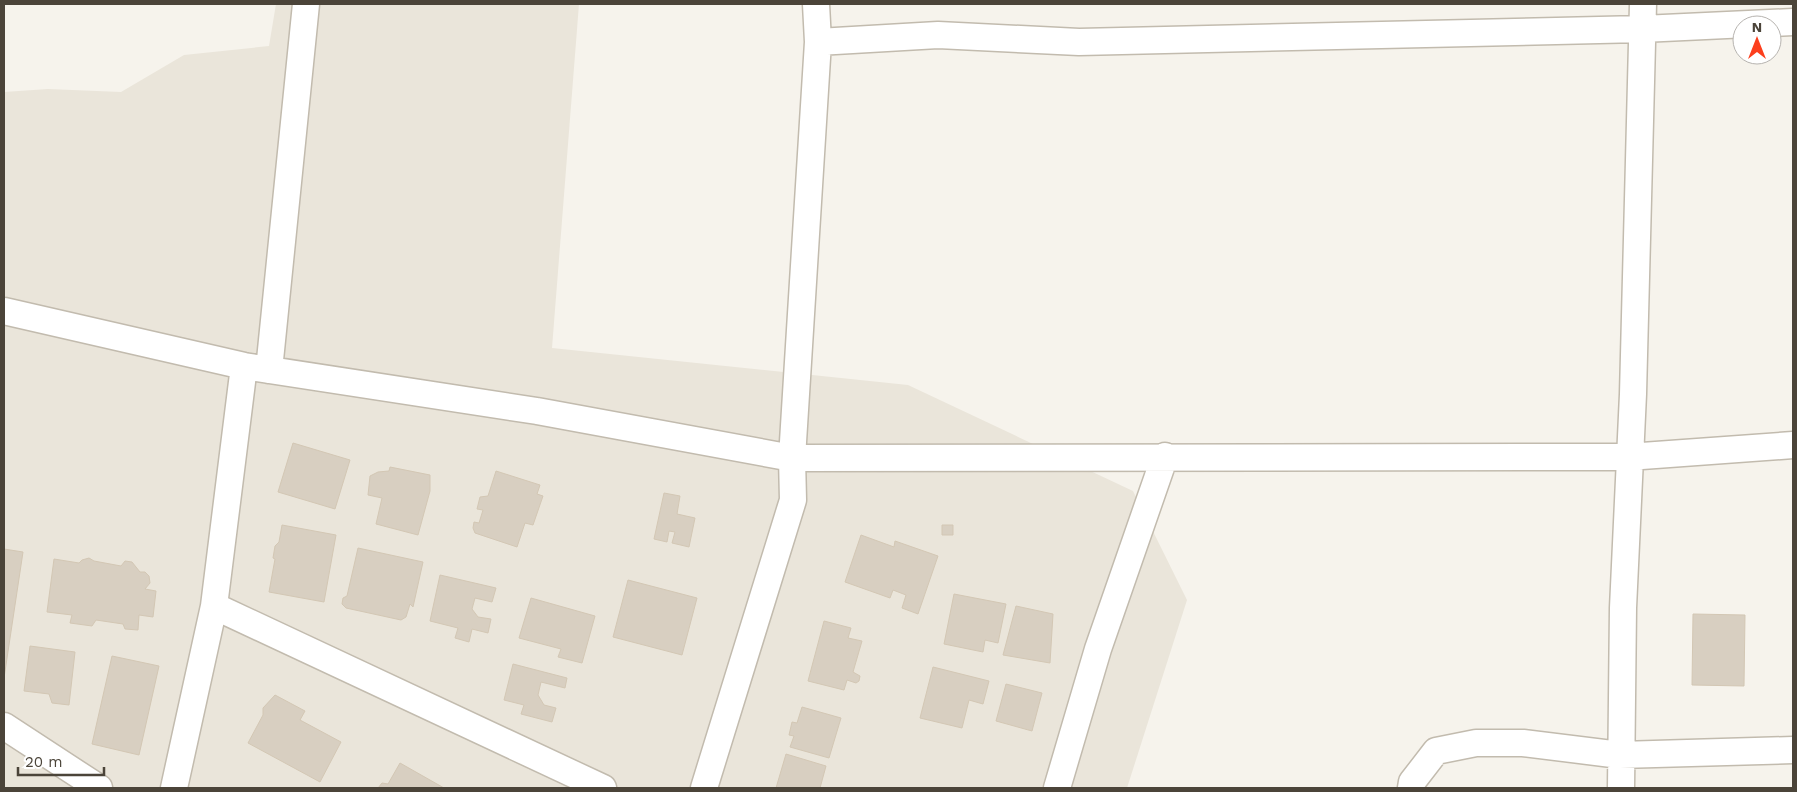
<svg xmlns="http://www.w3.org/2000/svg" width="1797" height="792" font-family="'Work Sans',sans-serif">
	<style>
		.residential { fill: #eae5da }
		.building { fill: #d8cfc1; stroke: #d3c7b4 }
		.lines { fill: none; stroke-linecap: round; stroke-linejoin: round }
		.street-casing { stroke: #c2bbae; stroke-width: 29 }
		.street { stroke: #fff; stroke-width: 26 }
	</style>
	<rect width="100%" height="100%" fill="#f6f3ec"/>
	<path class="residential" d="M276,4H579L552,348L908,385L1133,491L1187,600L1127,788H4V92L48,89L121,92L184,55L269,46Z"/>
	<path class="building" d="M293,443L350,460L335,509L278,492Z
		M390,467L430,475V491L418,535L376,524L382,498L368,495L370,476L378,472L389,471Z
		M496,471L540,485L537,494L543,496L533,525L525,523L517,547L475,533L473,528L474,522L479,523L483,510L477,509L480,497L488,496Z
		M664,493L680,496L677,514L695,518L689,547L672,543L675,532L669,531L667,542L654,539Z
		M282,525L336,535L324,602L269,592L275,559L273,558L275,546L279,542Z
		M942,525H953V535H942Z
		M861,535L894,547L895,541L938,556L918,614L902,608L906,595L893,590L890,598L845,582Z
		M358,548L423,562L413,607L410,604L406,617L401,620L346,608L342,604L343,598L347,596Z
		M4,549L23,552L4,678Z
		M89,558L94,561L121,566L125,561L132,562L140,572H145L149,576L150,583L145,589L156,591L153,617L139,615L138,630L125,629L123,624L96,620L92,626L70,623L72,615L47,612L54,559L79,563L82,560Z
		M440,575L496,588L492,602L475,598L472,609L478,617L491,619L488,633L472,629L469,642L455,638L458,628L430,621Z
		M628,580L697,598L682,655L613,637Z
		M954,594L1006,604L998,643L985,640L983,652L944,644Z
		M531,598L595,616L582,663L558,657L561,649L519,638Z
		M1016,606L1053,614L1050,663L1003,655Z
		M1693,614L1745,615L1744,686L1692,685Z
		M824,621L851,628L848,638L862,641L853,672L860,676L859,681L856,683L847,680L844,690L808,681Z
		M30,646L75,652L69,705L52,703L49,694L24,691Z
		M112,656L159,666L139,755L92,744Z
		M513,664L567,678L565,688L541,682L538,695L544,705L556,708L552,722L521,714L524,705L504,700Z
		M933,667L989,681L983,704L969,700L962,728L920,718Z
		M1006,684L1042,693L1032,731L996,721Z
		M275,695L305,711L300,720L341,742L320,782L248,743L263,715V708Z
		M802,707L841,718L829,758L790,747L794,736L789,735L792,722L797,723Z
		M786,754L826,766L820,788H776Z
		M400,763L444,788H378L382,783L388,784Z"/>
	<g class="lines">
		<defs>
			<path id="street" d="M816,4L818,42L792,458L1628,457L1793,445
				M818,42L938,35L1079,42L1642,29L1793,22
				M4,311L244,366L537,411L792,458L793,500L704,788
				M269,370L306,4
				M214,606L603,788
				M4,726L99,788
				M174,788L214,606L244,366
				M1057,788L1098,649L1165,456
				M1411,788L1412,782L1436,751L1476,743H1523L1620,755L1793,750
				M1621,788L1623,608L1633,394L1643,4"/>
		</defs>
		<use href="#street" class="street-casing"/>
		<use href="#street" class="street"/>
	</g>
	<rect width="1797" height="792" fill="none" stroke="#4b4439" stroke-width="10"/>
	<g transform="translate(1757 40)"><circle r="24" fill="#ffffff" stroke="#b7b4b0"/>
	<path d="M0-4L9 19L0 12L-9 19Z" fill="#fc3f1d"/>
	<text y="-8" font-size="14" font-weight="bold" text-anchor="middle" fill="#4b4439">N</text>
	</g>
	<path d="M18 767v8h86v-8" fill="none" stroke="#4b4439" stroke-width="2.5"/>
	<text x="25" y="767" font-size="15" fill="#4b4439" stroke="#ffffff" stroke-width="4" paint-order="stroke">20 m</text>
</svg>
